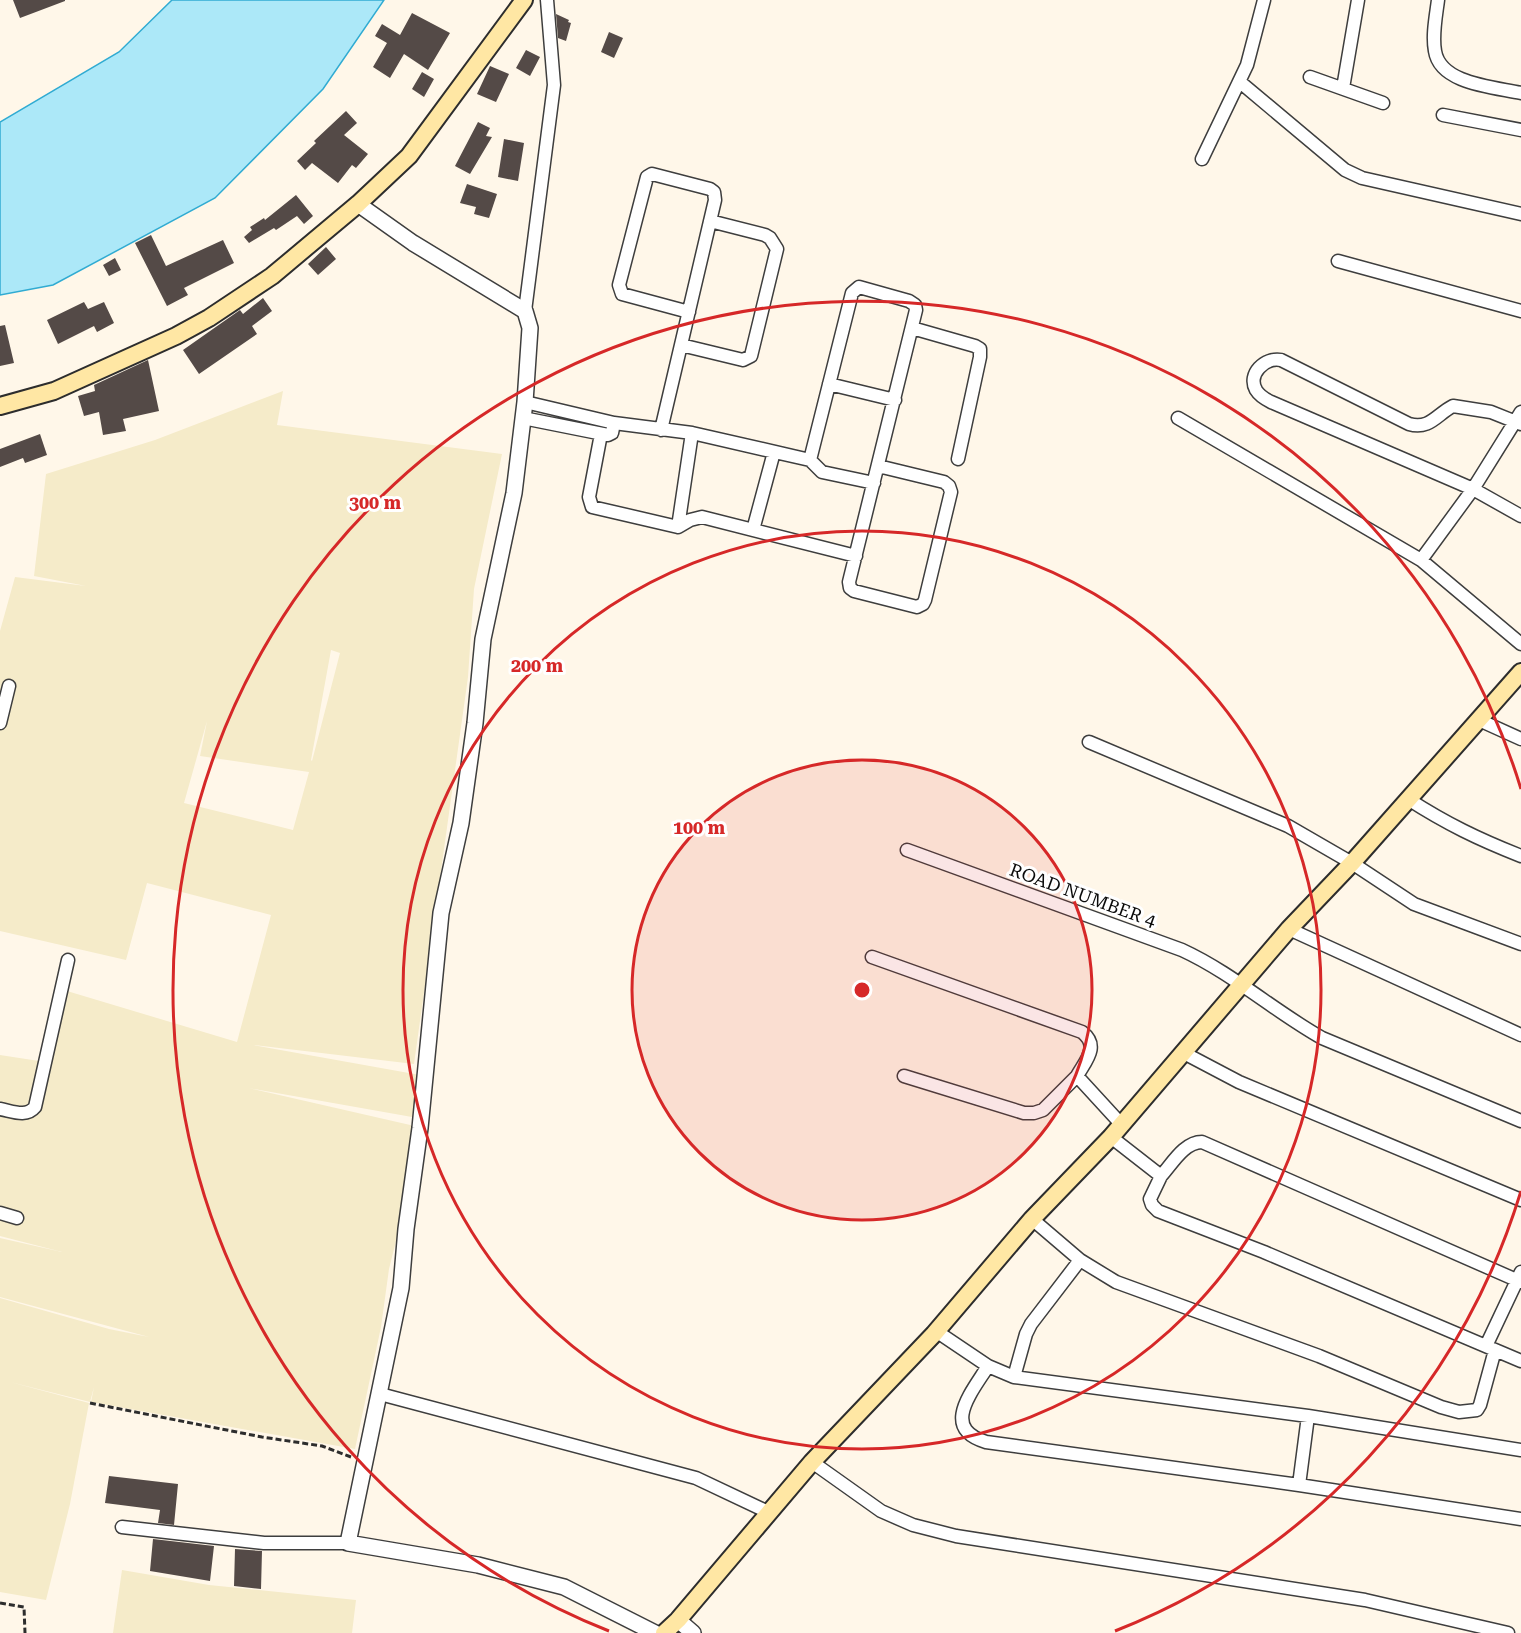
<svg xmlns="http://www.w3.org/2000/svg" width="1521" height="1633" font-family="'Roboto Serif',serif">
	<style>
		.farmland { fill: #f5ebc9; fill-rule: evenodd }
		.water { fill: #ace8f8; stroke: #30abd2; stroke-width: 1.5 }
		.building { fill: #544a47 }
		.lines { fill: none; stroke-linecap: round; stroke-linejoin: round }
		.minor-casing { stroke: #3e3e3e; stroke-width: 15 }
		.tertiary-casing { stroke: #3e3e3e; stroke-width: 18 }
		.secondary-casing { stroke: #2d2d2d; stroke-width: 20 }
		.path { stroke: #2d2d2d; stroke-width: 3; stroke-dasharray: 6 3; stroke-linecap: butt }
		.minor { stroke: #fff; stroke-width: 12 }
		.tertiary { stroke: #fff; stroke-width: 15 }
		.secondary { stroke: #ffe7a4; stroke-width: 16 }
		.ring { fill: none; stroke: #d62828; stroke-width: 3 }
		.labels { text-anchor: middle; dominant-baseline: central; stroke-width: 6; stroke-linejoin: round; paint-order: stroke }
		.street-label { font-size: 18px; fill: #0b0b0b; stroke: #fff }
		.centre { fill: #d62828; stroke: #fff; stroke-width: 3 }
		.ring-label { font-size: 18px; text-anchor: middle; font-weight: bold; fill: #d62828; stroke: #fff; stroke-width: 6; stroke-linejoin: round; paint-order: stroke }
	</style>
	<rect width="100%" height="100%" fill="#fff7e9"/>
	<path class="farmland" d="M283,391L277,425L502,454L474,589L468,677L414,1064L253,1045L420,1075L412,1117L248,1088L419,1127L413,1173L389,1269L381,1327L355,1449L91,1402L94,1387L90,1402L10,1382L89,1403L70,1504L46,1600L0,1592V1298L109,1329L149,1337L0,1297V1238L62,1252L0,1236V1055L52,1063L67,991L237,1042L271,915L147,883L126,960L0,931V631L15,577L86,586L34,576L46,474L155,440ZM331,650L340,653L312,761L311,760ZM207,721L200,756L309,772L293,830L184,803Z
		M122,1570L209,1585L356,1600L352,1633H113Z"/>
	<path class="water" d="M172,0H384L323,89L215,198L53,285L0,295V122L119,52Z"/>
	<path class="building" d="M13,0H65V1L20,18Z
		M412,13L450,33L428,70L404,54L390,78L373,67L387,43L375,36L382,24L400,35Z
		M556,14L569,20L568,22L571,23L566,41L558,38Z
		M609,32L623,38L614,58L601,52Z
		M526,50L540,57L530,76L516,68Z
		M490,66L509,74L496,102L477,94Z
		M422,72L434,79L424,97L412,89Z
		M346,111L357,123L344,135L368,154L356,168L352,165L338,183L312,163L305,170L297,161L316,143L314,141Z
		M478,122L490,128L486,136L492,137L470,174L455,166Z
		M504,139L524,143L518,181L498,177Z
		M467,184L497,194L489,218L474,214L476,207L460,203Z
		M296,195L313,216L304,224L297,216L276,230L274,228L249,243L244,237L252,230L250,227L264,218L265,220Z
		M151,235L166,266L223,240L234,263L184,288L188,295L167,306L135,243Z
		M326,247L336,259L318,275L308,264Z
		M115,258L121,270L109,276L103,265Z
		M263,298L272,311L252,326L257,334L199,374L183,350L240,310L243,314Z
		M84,302L88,309L104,302L114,323L97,332L94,326L58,344L47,320Z
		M5,325L14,363L0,366V326Z
		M148,360L159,411L123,419L126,431L103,435L99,412L84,416L78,396L95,391L94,385Z
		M40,434L47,455L25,463L23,458L0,467V449Z
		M109,1476L178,1484L174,1525L158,1523L160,1510L105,1503Z
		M153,1539L214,1546L210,1581L150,1571Z
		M235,1549L262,1551L261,1589L234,1586Z"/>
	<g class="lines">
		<defs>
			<path id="minor" d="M1438,0C1436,16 1432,35 1435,51C1440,84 1494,87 1521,93
				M1310,77L1383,103
				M1240,82L1345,170L1362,178L1521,214
				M1343,88L1358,0
				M1443,115L1521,130
				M1202,159L1247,65L1264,0
				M1338,261L1521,311
				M525,311L554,85L547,0
				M912,328L975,346L980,349V357L958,459
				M681,345L743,360L751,356L777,249L770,238L765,235L710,221
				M829,384L895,400
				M523,418L608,435L612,433L614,423L525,402
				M1178,418L1421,560L1521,644
				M614,423L692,433L810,460L822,472L874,483
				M1521,424L1491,412L1453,406C1437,414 1430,430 1409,424L1281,360C1265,357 1247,374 1256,390C1259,395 1265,399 1271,402L1473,489L1521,516
				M661,430L715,200L714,192L710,189L652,174L647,177L619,285L622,294L689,312
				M601,434L589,497L592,507L678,527L690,520L702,517L856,556
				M810,460L852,293L859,287L909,301L915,305L916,310L849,582L850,588L854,591L917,607L923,604L925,600L951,492L949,486L944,482L878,466
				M678,527L692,433
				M753,530L774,452
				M1421,560L1473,489L1521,412
				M1479,720L1521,739
				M0,723L9,686
				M1089,742L1288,826L1352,863L1414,904L1521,944
				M1408,799C1447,824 1478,839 1521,856
				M907,850L1182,950C1232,973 1274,1011 1322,1038L1521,1121
				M1289,929L1521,1035
				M872,957L1082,1032C1100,1046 1086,1060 1077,1076L1121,1124
				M1182,1052L1239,1082L1521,1200
				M904,1076L1024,1113H1034L1043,1110L1077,1076
				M0,1109C12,1111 26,1118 35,1107L68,960
				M1111,1137L1161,1176L1150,1199L1152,1205L1158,1211L1264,1252L1521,1361
				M1161,1176C1172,1164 1184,1142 1202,1142L1521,1282
				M0,1213L17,1218
				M1032,1219L1080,1260L1116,1282L1319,1356L1441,1407L1459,1412L1477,1410L1480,1405L1495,1350
				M936,1331L988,1366L1014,1377L1308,1416L1521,1450
				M1486,1346L1521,1272
				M988,1366C972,1392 940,1428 986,1442L1299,1485L1521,1519
				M1014,1377L1026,1334L1031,1324L1080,1260
				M380,1394L696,1478L768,1512
				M812,1462L881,1511L913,1525L956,1536L1365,1600L1508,1633
				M1299,1485L1308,1416
				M122,1527L264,1543H348"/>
			<path id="tertiary" d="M358,204L413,243L525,311L530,328L525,402L514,493L483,639L475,723L461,823L441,913L420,1128L406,1229L401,1288L348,1543L478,1565L564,1587L655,1633
				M678,1620L693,1633"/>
			<path id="secondary" d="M0,406L54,391L176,336L209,318L272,276L358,204L409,156L524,0
				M664,1633L678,1620L812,1462L934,1334L1032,1219L1111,1137L1289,929L1352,863L1521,672"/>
		</defs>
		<use href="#minor" class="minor-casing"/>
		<use href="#tertiary" class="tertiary-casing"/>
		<use href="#secondary" class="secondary-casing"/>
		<path class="path" d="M90,1403L262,1437L322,1446L351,1457
			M0,1603L24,1607L25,1633"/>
		<use href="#minor" class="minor"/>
		<use href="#tertiary" class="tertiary"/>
		<use href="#secondary" class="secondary"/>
	</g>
	<circle cx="862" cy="990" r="230" fill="#d62828" fill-opacity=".12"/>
	<g class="ring">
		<circle cx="862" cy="990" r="230"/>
		<circle cx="862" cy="990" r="459"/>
		<path d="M1521 1191A689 689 0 0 1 1115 1631M609 1631A689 689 0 1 1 1521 789"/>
	</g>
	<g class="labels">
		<g class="street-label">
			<text transform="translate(1083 895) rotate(20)">ROAD NUMBER 4</text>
		</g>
	</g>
	<circle cx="862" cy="990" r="9" class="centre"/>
	<g class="ring-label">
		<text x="375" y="509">300 m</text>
		<text x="537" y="672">200 m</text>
		<text x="699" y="834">100 m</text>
	</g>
</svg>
